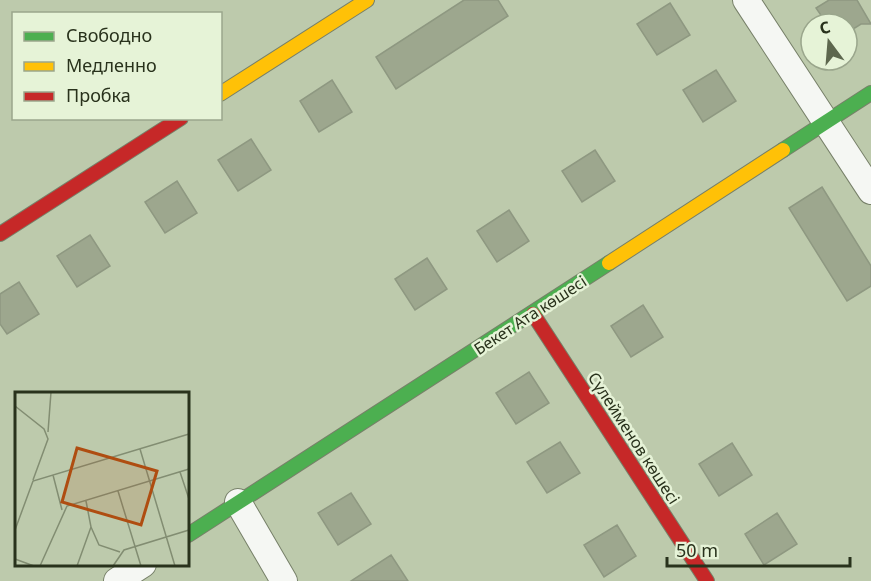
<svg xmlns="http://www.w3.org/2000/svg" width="871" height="581" font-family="'Noto Sans',sans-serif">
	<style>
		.building { fill: #9da78e; stroke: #8e9881; stroke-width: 1.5 }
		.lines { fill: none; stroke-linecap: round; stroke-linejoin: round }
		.street-casing { stroke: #778069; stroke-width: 28 }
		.fast-casing { stroke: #778069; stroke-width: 16 }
		.slow-casing { stroke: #778069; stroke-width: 16 }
		.jam-casing { stroke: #778069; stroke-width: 16 }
		.street { stroke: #f5f7f3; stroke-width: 26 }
		.fast { stroke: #4caf50; stroke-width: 14 }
		.slow { stroke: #ffc107; stroke-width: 14 }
		.jam { stroke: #c62828; stroke-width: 14 }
		.labels { text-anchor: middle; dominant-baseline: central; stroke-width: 5; stroke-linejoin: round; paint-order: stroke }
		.street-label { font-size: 16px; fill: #29321c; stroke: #e6f3d7 }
		.inset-road { fill: none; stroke: #828d72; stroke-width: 1.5 }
		.view { fill: #af4d11; fill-opacity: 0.15; stroke: #af4d11; stroke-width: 3 }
		.inset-edge { fill: none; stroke: #29321c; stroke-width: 3 }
	</style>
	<rect width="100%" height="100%" fill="#bdcaac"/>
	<path class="building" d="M464,0H498L508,16L396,89L376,57Z
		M829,0H857L871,24H861L847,33V24H827L816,8Z
		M670,3L690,35L657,55L637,24Z
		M716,70L736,101L703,122L683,90Z
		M332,80L352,112L319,132L300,101Z
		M251,139L271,170L238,191L218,160Z
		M595,150L615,181L582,202L562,171Z
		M177,181L197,213L165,233L145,202Z
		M822,187L871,266V286L847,301L789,208Z
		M509,210L529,241L497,262L477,231Z
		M90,235L110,266L77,287L57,256Z
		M427,258L447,289L415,310L395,279Z
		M19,282L39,314L7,334L0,324V294Z
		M643,305L663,337L631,357L611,326Z
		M529,372L549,403L516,424L496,393Z
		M560,442L580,473L547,493L527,462Z
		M732,443L752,475L719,496L699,464Z
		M351,493L371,524L338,545L318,513Z
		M777,513L797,544L764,565L745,534Z
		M617,525L636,556L604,577L584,545Z
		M391,555L408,581H351Z"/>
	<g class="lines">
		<defs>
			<path id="street" d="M746,0L871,191
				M238,502L284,581
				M117,581L143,564"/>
			<path id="fast" d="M783,150L871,93
				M188,535L609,263"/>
			<path id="slow" d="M220,94L367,0
				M609,263L783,150"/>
			<path id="jam" d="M0,234L181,118
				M533,314L707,581"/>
		</defs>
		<use href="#street" class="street-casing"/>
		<use href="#fast" class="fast-casing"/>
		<use href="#slow" class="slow-casing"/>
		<use href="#jam" class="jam-casing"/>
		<use href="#street" class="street"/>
		<use href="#fast" class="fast"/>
		<use href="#slow" class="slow"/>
		<use href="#jam" class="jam"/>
	</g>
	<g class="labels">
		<g class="street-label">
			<text transform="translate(530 315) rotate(-33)">Бекет Ата көшесі</text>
			<text transform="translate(634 438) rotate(57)">Сүлейменов көшесі</text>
		</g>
	</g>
	<g transform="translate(15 392)">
		<rect width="174" height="174" fill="#bdcaac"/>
		<path class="inset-road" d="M0,14L29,37L33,47L18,88M33,40L36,0M125,57L160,174M165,80L174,107M38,83L47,118M103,99L126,174M76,135L84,153L105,160M0,138L18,89L174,42M0,167L19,174M25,174L52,114L174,77M62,174L76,135L71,109M98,174L109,158L174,138"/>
		<path class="view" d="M62,56L142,79L126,133L47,110Z"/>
		<rect width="174" height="174" class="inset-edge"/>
	</g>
	<rect x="12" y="12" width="210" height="108" fill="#e6f3d7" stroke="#9aa68c" stroke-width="1.5"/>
	<rect x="24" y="32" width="30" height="9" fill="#4caf50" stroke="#9aa68c" stroke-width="1.5"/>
	<text x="66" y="42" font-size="18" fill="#29321c">Свободно</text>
	<rect x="24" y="62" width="30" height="9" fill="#ffc107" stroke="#9aa68c" stroke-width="1.5"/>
	<text x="66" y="72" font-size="18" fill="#29321c">Медленно</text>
	<rect x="24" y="92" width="30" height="9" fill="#c62828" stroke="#9aa68c" stroke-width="1.5"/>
	<text x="66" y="102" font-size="18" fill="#29321c">Пробка</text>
	<g transform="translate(829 42) rotate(344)"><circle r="28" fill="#e6f3d7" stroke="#9aa68c" stroke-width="1.5"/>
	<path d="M0-4.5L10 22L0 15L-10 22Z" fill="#5d674e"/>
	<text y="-9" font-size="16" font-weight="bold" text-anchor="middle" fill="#29321c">С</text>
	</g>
	<path d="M667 557v9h183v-9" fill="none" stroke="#29321c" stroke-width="3"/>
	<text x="676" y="557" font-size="18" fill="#29321c" stroke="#e6f3d7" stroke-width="4.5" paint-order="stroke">50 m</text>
</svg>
